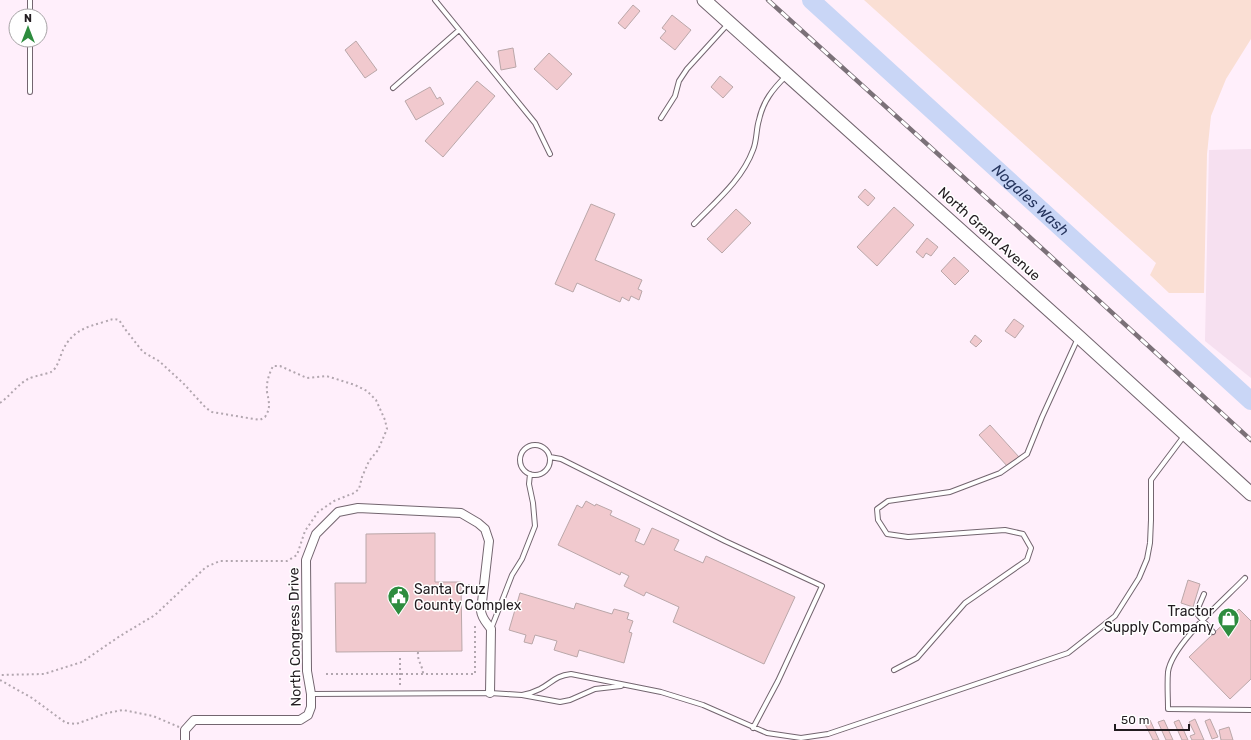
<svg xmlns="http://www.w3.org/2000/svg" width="1251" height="740" font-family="Rubik,sans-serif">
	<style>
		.built { fill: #f6e0f0 }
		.green { fill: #fadfd4 }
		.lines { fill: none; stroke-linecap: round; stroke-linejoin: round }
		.river { stroke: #c9d6f6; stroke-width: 18 }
		.building { fill: #f1c9ce; stroke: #baa7a9 }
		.lane-casing { stroke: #73656f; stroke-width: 6 }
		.street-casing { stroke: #73656f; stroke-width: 10 }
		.primary-casing { stroke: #73656f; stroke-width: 15 }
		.path { stroke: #b2a6af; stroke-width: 2; stroke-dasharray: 2 3; stroke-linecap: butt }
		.lane { stroke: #fff; stroke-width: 4 }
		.street { stroke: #fff; stroke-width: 8 }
		.primary { stroke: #fff; stroke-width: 13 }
		.rail-casing { stroke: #7b7178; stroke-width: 4.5 }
		.rail { stroke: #fff; stroke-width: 3; stroke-dasharray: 9; stroke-linecap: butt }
		.labels { text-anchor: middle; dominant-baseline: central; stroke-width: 3; stroke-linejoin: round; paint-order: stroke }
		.street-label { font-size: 14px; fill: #221c20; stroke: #fff }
		.poi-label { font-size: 14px; fill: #221c20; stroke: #fff; text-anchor: start }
		.water-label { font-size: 15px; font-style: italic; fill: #26355e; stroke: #fff }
	</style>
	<rect width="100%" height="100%" fill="#ffeffb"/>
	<path class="built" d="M1251,149V378L1205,341L1209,150Z"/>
	<path class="green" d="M864,0H1251V39L1226,79L1211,116L1207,154L1204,293H1169L1150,275L1156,263Z"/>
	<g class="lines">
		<path class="river" id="s1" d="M811,0L1251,401"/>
	</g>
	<path class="building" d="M633,5L640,11L625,29L618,23Z
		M672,15L691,30L675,50L660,38L666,31L662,28Z
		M356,41L377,70L365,78L345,50Z
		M513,48L516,67L501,70L498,51Z
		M549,53L572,74L557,90L534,69Z
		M720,76L733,87L723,98L711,87Z
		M477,81L495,96L443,157L425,141Z
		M430,87L437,99L440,97L444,104L416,120L405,101Z
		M865,189L875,198L868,206L858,197Z
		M591,204L615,214L595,260L642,280L638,289L642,291L639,300L631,296L629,301L622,297L620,302L577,283L573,292L555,284Z
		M894,207L914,225L877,266L857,247Z
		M736,209L751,223L722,253L707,239Z
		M927,238L938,247L931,256L926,253L923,258L916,252Z
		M954,257L969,271L955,285L941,271Z
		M1014,319L1024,326L1015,338L1005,331Z
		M975,335L982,341L976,347L970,342Z
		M990,425L1019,457L1008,467L979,435Z
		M586,501L595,506L596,504L612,511L610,515L640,529L635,541L644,545L652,528L679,540L674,550L703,563L706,556L795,597L764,664L673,622L679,607L646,592L644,596L624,586L629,576L621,572L620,575L558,545L577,505L582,508Z
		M435,533V582H461L462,651L336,652L335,583H366V534Z
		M1188,580L1200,584L1193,607L1181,603Z
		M520,593L574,609L576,603L612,614L614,609L629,613L627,619L633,621L629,632L632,633L624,663L579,650L577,657L554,650L557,641L535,635L532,644L524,642L526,635L509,630Z
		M1239,609L1251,621V679L1230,699L1189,657Z
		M1195,719L1204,740H1192L1190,736L1195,734L1189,722Z
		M1210,719L1218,737L1212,739L1205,721Z
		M1150,720L1159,740H1153L1144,722Z
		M1164,720L1173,740H1166L1158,722Z
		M1179,720L1188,740H1182L1174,722Z
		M1229,727L1233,740H1221L1219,730Z"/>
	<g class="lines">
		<defs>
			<path id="lane" d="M30,0V16
				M435,0L535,123L550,154
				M30,40V92
				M393,88L459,30
				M661,118L675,96L679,81L687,69L727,25
				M694,224C715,202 742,180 753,150C757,141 756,129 759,120C763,101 773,89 786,76
				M520 460a15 15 0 1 1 30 0a15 15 0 1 1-30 0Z
				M550,457L561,459L725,541L822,586L778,681L753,728
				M1245,578C1225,599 1172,644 1168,672C1167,684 1168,697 1168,709L1251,710
				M1204,594L1198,608V615L1213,632
				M491,629L512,575L522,559L535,526L533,503L529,484L530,474
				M894,670L917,658L965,603L1027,560L1031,548L1023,534L1005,530L908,537L887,534L878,520L877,509L888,501L950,492L1000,473L1027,454L1042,417L1078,338
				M311,694L490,693L522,695L560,702L570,700L595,689L621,686
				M522,695C528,694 534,692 540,689C553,682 555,676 571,674L661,692L703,705L767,733L801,738L828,734L1068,653L1115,616L1139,578L1147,559L1150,543L1151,520V480L1184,436"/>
			<path id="street" d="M185,740V730L194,720H300L308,715L311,707V694L307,671L306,560L316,534L338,512L358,508L461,513L478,523L485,529L489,541L481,611C482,619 487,623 491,629L490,693"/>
			<path id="primary" d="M704,0L1079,337L1251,494"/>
		</defs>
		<use href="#lane" class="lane-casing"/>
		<use href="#street" class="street-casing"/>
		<use href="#primary" class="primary-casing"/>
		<path class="path" d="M0,403C10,396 17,385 28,379C34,376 47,374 51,372C58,368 60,356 63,350C72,331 86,327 104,322C110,320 113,318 119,320L125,329L143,352L159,361L183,383L206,408L212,412L260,420L265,417C271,408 269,402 267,392C266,383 269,374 273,366H280L307,378L326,376L333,378L355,385L367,391L376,400L385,420L387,429L378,450L369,461L362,477L359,489L354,493L334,501L318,512L305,531L297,555L287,561H220L206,567L155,615L120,636L82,662L44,674L0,675
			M463,585H472L475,589
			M418,652C417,661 423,666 423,674
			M400,658V687
			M326,674H475V623
			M0,680L32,698L66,723L76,724L107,713L123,710L153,716L179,727"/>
		<use href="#lane" class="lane"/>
		<use href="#street" class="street"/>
		<use href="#primary" class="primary"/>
		<defs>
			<path id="rail" d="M768,0L1023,231L1251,440"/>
		</defs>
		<use href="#rail" class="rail-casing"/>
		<use href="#rail" class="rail"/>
	</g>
	<defs>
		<symbol id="civic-pin" viewBox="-11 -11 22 30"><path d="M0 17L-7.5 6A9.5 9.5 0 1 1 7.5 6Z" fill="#2d8c3e" stroke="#fff"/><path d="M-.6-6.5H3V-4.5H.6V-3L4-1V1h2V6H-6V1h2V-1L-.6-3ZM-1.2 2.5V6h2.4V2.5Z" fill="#fff"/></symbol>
		<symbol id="shop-pin" viewBox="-11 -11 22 30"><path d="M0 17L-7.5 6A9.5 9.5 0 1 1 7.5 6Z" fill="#2d8c3e" stroke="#fff"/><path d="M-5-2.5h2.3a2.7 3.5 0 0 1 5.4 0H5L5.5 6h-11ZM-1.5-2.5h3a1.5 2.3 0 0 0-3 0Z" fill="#fff"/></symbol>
	</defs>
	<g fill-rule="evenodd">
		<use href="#civic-pin" x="386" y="584" width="25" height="34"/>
		<use href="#shop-pin" x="1216" y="606" width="25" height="34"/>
	</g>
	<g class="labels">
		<g class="street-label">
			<text transform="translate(989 234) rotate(42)">North Grand Avenue</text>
			<text transform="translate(295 637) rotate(-91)">North Congress Drive</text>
		</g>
		<g class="poi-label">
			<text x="414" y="589">Santa Cruz<tspan x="414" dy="16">County Complex</tspan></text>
			<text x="1214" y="611" text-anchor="end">Tractor<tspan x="1214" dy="16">Supply Company</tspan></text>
		</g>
		<g class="water-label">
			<text stroke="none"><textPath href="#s1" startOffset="297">Nogales Wash</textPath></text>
		</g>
	</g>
	<g transform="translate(28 28)"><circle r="19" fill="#ffffff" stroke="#a7a4a6"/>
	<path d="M0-3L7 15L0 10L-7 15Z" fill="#2d8c3e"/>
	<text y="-6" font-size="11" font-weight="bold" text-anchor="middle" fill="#221c20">N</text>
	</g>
	<path d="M1115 724v6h74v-6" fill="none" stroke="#221c20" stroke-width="2"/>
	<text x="1121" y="724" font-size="12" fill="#221c20" stroke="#ffffff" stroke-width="3" paint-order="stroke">50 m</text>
</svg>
